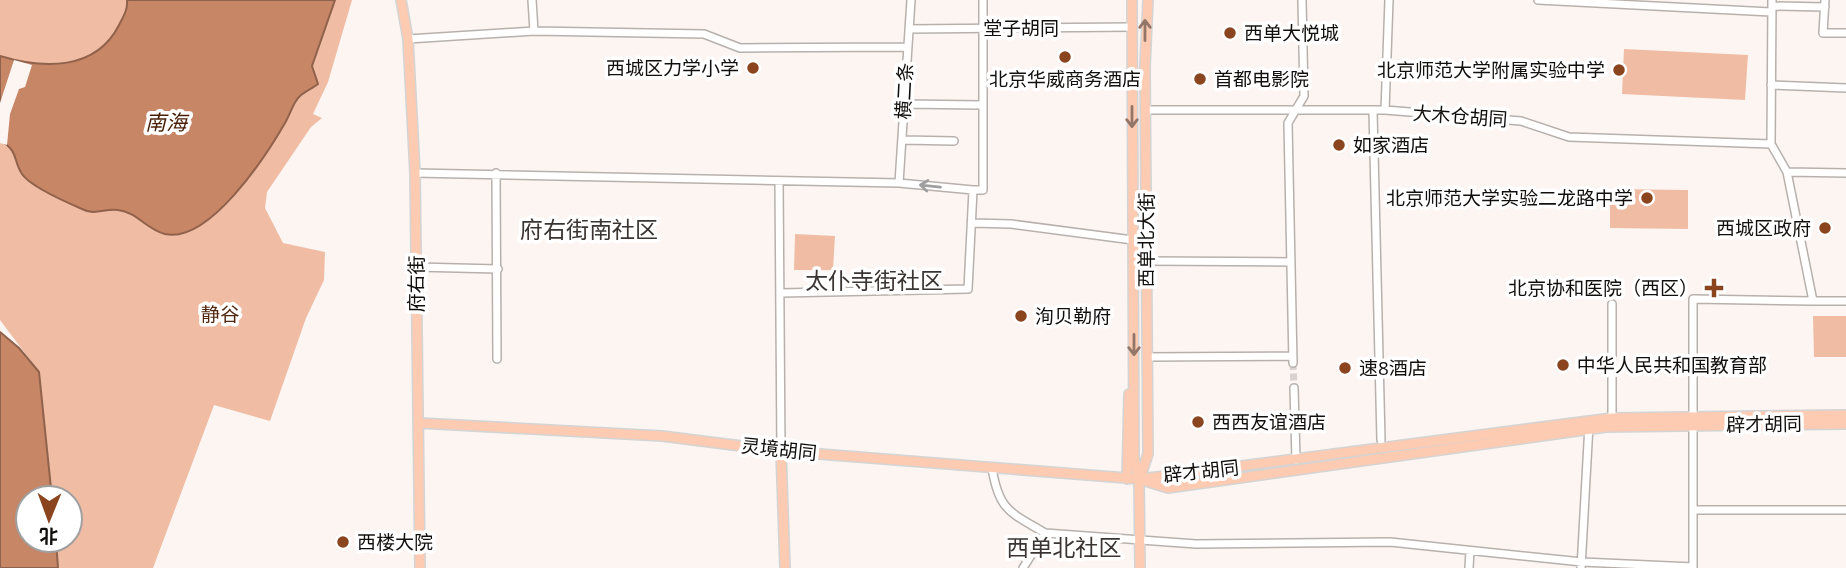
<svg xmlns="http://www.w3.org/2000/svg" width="1846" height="568" font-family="'Open Sans','Noto Sans SC',sans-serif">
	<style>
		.green { fill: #f0bca4 }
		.water { fill: #c78666; stroke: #90624c; stroke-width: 2 }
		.pier { fill: #fcf5f2 }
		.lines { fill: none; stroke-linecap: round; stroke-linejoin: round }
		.minor-tunnel { stroke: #d9d2d0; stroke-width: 7; stroke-dasharray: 7 3.5; stroke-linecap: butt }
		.minor-casing { stroke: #b7b1ad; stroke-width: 10 }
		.major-casing { stroke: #d4d4d4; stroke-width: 12 }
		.minor { stroke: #fff; stroke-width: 7 }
		.major { stroke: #fdcab2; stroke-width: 9 }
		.oneway { stroke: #937668 }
		.oneway2 { stroke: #a09f9f }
		.poi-dot { fill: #8a441e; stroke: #fff; stroke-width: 2.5 }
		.labels { text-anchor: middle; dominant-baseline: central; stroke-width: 7; stroke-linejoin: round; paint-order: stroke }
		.street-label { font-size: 19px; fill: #110f0e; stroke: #fff }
		.poi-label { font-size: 19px; fill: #110f0e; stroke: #fff; text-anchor: start }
		.park-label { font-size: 19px; fill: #51260f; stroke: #fff }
		.water-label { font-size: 21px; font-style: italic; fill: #471d05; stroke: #fff }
		.quarter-label { font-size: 23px; fill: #3a3432; stroke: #fff }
	</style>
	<rect width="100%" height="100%" fill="#fcf5f2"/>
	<path class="green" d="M0,0H352L328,82L313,114L322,118L311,127L267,192L265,208L283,243L325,252L324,280L306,318L270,421L214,405L153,568H58L56,540H70V498H52L39,372L0,320Z
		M1624,49L1748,55L1745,100L1622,94Z
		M1610,189L1688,190V229L1610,228Z
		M795,234L835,236L833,270H794Z
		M1813,316H1846V357H1814Z"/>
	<path class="water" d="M127,0H335L312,66L318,84C313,88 305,91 300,96C293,102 290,115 285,123C266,156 209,244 165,234C147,230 137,212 118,210C105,208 95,216 82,209C68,203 30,186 22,174C13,161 19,151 0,140V56C43,69 96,71 119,25C123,17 128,10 127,0Z
		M0,332L19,348L39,372L52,498H28V540H56L58,568H0Z"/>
	<path class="pier" d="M14,60L32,65L25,87L19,89L10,114L7,145L0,143V103Z"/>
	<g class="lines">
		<path class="minor-tunnel" d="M1293,363L1294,388"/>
		<defs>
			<path id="minor" d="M532,0L534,31
				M1538,0L1771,12
				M1772,0L1771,144L1787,172L1813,301H1846
				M1825,0L1823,33H1846
				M1772,6L1825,7
				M909,29L1132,27
				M408,39L534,31L704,34L740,48L907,47
				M1771,85L1846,88
				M904,104L981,105
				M1145,110H1385L1521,121L1569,137L1771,144
				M1385,110L1389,0
				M1373,111L1381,440
				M902,140L954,141
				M1787,172L1846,173
				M415,173L899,183L973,190L968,289L781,293
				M496,173L497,359
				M779,182L781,451
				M899,183L911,0
				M973,190H983V0
				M972,223L1011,224L1133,240
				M1146,261L1291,262
				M416,267L498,269
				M1612,304V418
				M1147,357L1293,356
				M1293,363L1288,123L1304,96L1302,0
				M1294,388L1296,460
				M1693,416V299L1813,301
				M992,468C999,511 1010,512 1045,533
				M1694,510H1846
				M1023,568L1045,533L1196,544L1390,542L1582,562L1693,567
				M1469,568L1470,551
				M1581,568L1589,425
				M1693,568V425"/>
			<path id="major" d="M401,0L408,39L415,173L420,568
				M1132,0L1134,458L1139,479L1140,568
				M419,423L662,436L781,451L1139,479L1168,488L1606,427L1846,424
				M781,451L785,568
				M1140,478L1148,454L1145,67L1148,0
				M1127,479L1129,394
				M1141,479L1612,418L1846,415"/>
		</defs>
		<use href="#minor" class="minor-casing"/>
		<use href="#major" class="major-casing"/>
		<use href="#minor" class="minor"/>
		<use href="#major" class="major"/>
	</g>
	<defs><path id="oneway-shaft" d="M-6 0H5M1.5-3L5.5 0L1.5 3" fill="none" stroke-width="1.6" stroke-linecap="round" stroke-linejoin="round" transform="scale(1.75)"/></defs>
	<g class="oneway">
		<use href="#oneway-shaft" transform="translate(1145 30) rotate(-90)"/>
		<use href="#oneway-shaft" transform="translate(1132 117) rotate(90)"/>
		<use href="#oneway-shaft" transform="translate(1134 345) rotate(90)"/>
	</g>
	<use class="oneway2" href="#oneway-shaft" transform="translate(930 186) rotate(-174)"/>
	<g class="poi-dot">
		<circle cx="1230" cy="33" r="7"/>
		<circle cx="1065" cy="57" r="7"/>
		<circle cx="753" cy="68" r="7"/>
		<circle cx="1619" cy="70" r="7"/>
		<circle cx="1200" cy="79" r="7"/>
		<circle cx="1339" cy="145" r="7"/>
		<circle cx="1647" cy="198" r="7"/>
		<circle cx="1825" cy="228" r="7"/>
		<path d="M1710.5 277.5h7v7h7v7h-7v7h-7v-7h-7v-7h7z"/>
		<circle cx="1021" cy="316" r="7"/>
		<circle cx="1563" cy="365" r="7"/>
		<circle cx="1345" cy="368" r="7"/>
		<circle cx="1198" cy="422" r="7"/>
		<circle cx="343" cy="542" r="7"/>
	</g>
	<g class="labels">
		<g class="street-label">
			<text x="1021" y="28">堂子胡同</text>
			<text transform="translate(904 91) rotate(-87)">横二条</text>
			<text transform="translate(1460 116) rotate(4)">大木仓胡同</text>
			<text transform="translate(1146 240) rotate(-90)">西单北大街</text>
			<text transform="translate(416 284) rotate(-90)">府右街</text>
			<text transform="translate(1764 424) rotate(-1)">辟才胡同</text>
			<text transform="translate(779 449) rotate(6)">灵境胡同</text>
			<text transform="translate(1201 471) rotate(-6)">辟才胡同</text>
		</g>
		<g class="poi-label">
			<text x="1244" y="33">西单大悦城</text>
			<text x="739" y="68" text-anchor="end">西城区力学小学</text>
			<text x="1605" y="70" text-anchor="end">北京师范大学附属实验中学</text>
			<text x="1065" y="79" text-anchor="middle">北京华威商务酒店</text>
			<text x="1214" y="79">首都电影院</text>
			<text x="1353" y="145">如家酒店</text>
			<text x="1633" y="198" text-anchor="end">北京师范大学实验二龙路中学</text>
			<text x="1811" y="228" text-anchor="end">西城区政府</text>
			<text x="1698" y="288" text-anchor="end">北京协和医院（西区）</text>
			<text x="1035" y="316">洵贝勒府</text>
			<text x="1577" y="365">中华人民共和国教育部</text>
			<text x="1359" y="368">速8酒店</text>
			<text x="1212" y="422">西西友谊酒店</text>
			<text x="357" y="542">西楼大院</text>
		</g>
		<g class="park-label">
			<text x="220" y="314">静谷</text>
		</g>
		<g class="water-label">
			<text x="166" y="122">南海</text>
		</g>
		<g class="quarter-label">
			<text x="589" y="229">府右街南社区</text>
			<text x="874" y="280">太仆寺街社区</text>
			<text x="1064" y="547">西单北社区</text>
		</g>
	</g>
	<g transform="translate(49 519) rotate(181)"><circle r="33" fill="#ffffff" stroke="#a09f9f" stroke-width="2"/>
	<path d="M0-5L12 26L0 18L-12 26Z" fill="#8a441e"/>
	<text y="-10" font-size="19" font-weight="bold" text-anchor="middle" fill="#110f0e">北</text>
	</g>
</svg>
